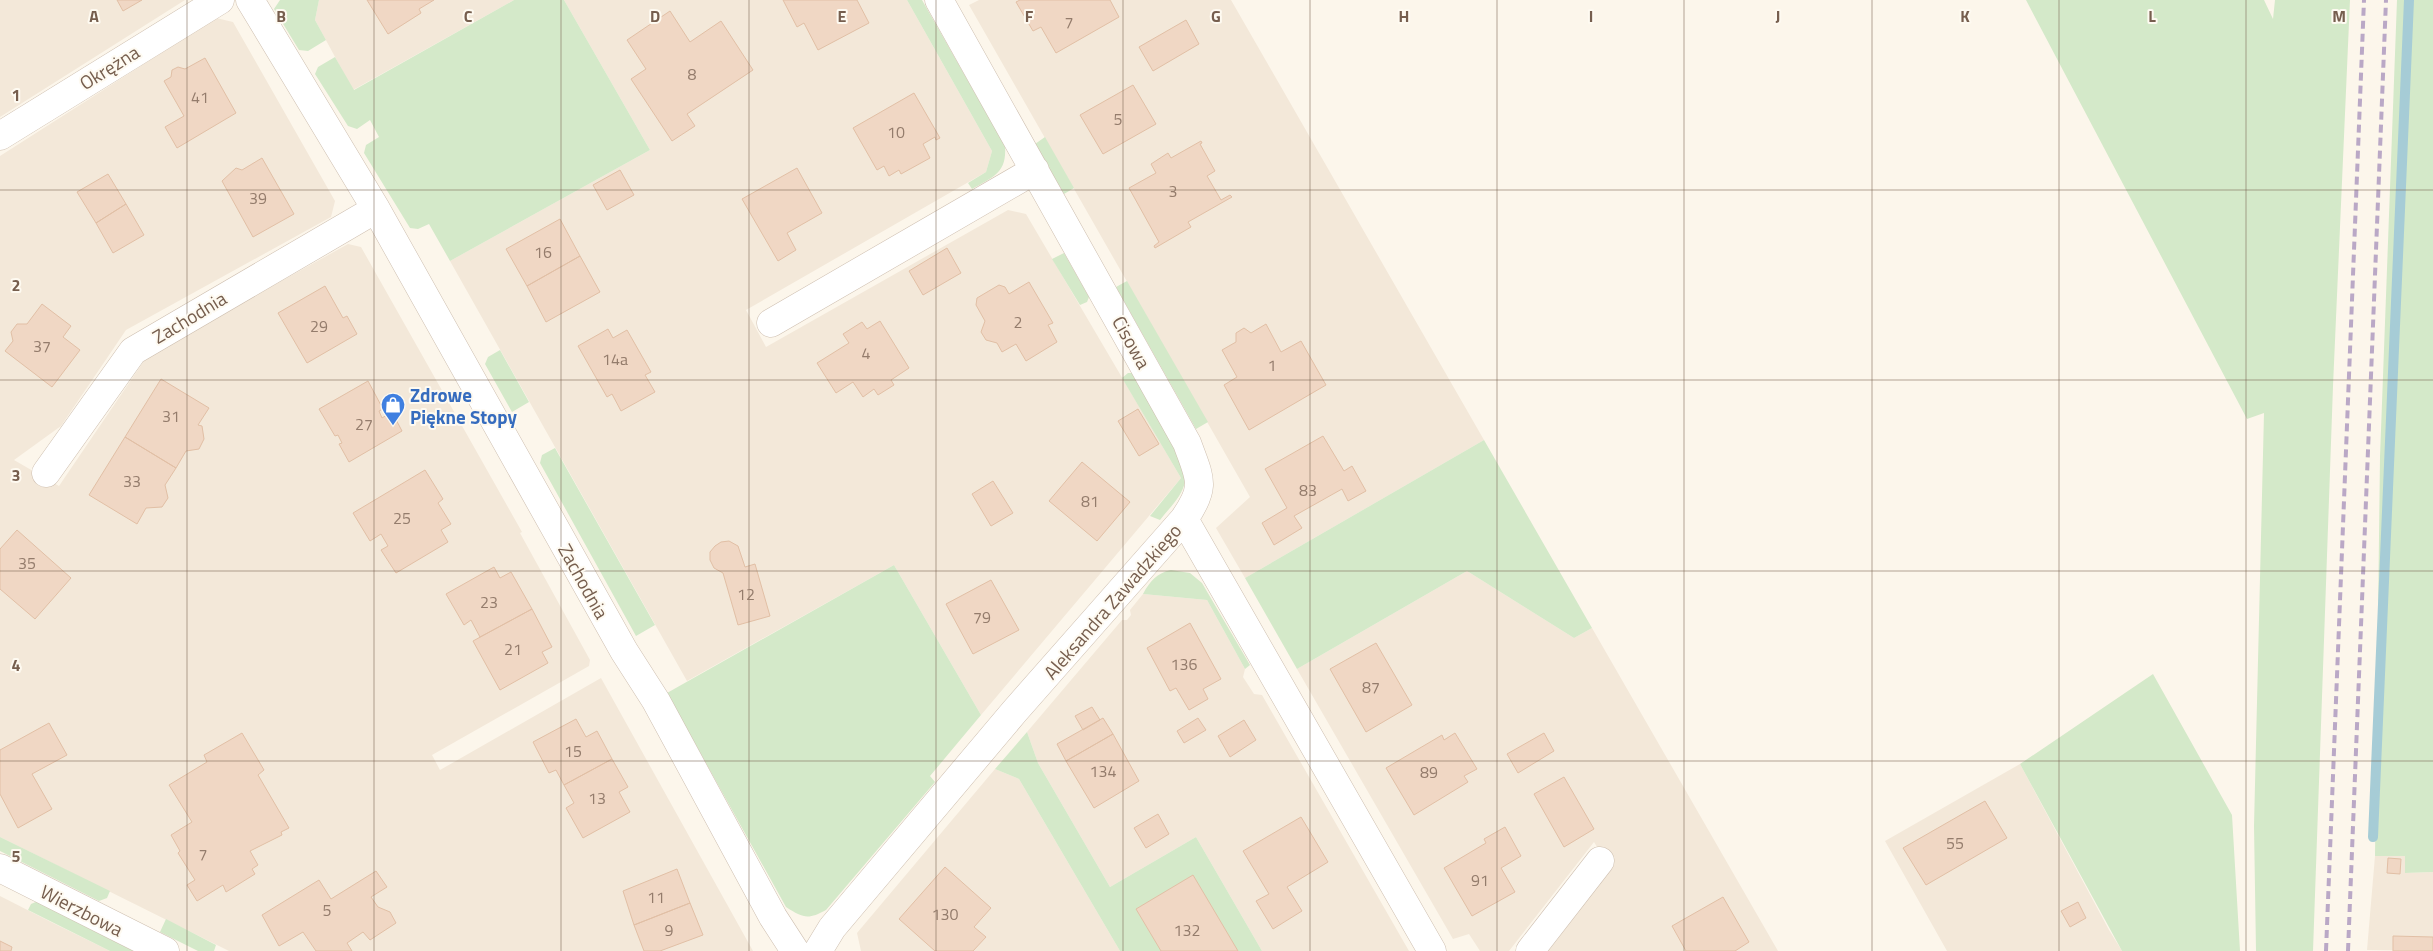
<svg xmlns="http://www.w3.org/2000/svg" width="2433" height="951" font-family="'Titillium Web',sans-serif">
	<style>
		.residential { fill: #f3e8d9 }
		.green { fill: #d4e9c9 }
		.lines { fill: none; stroke-linecap: round; stroke-linejoin: round }
		.stream { stroke: #a6ccd6; stroke-width: 10 }
		.building { fill: #f0d7c4; stroke: #e1bfa5 }
		.minor-casing { stroke: #cebfb0; stroke-width: 29 }
		.minor { stroke: #fff; stroke-width: 28 }
		.rail { stroke: #baa8c6; stroke-width: 4; stroke-dasharray: 8 5; stroke-linecap: butt }
		.grid { fill: none; stroke: #765e4e; stroke-width: 1; stroke-opacity: 0.55 }
		.labels { text-anchor: middle; dominant-baseline: central; stroke-width: 4; stroke-linejoin: round; paint-order: stroke }
		.number-label { font-size: 16px; fill: #947c6c }
		.street-label { font-size: 19px; fill: #765e4e; stroke: #fefaf1 }
		.shop-label { font-size: 19px; font-weight: bold; fill: #366cbe; stroke: #fefaf1; text-anchor: start }
		.grid-label { font-size: 16px; text-anchor: middle; font-weight: bold; fill: #765e4e; stroke: #fefaf1; stroke-width: 4; stroke-linejoin: round; paint-order: stroke }
	</style>
	<rect width="100%" height="100%" fill="#fcf6eb"/>
	<path class="residential" d="M0,0H185L0,117Z
		M319,0H514L353,90L315,20Z
		M564,0H907L992,151L986,172L746,310L766,347L1008,210L1026,214L1181,478L981,715L894,565L687,681L450,261L650,150Z
		M979,0H1231L1484,440L1245,578L1216,528L1250,497L969,5Z
		M216,18L233,22L335,201L331,217L126,330L61,426L14,460L59,486L148,355L348,244L361,247L522,532L520,533L590,660L589,666L432,755L440,770L601,678L753,951H229L0,837V156Z
		M1467,571L1574,638L1592,628L1778,951H1543L1609,866L1594,842L1509,951H1480L1469,934L1453,939L1297,669Z
		M1143,594L1207,600L1245,669L1243,677L1254,694L1262,695L1409,951H1262L1196,837L1110,887L1038,763L1027,732L1122,620H1127L1131,615L1130,610Z
		M2020,764L2109,930L2122,951H1947L1885,841Z
		M995,769L1019,779L1120,951H861L857,933Z
		M2375,856H2405L2406,873L2433,872V951L2367,950Z
		M0,896L51,922L110,951H0Z"/>
	<path class="green" d="M280,0H319L315,20L326,40L308,51L299,50L274,9Z
		M514,0H564L650,150L450,261L429,224L418,229L410,228L364,153L366,145L379,137L370,120L357,129L348,126L315,74L318,67L335,57L354,90Z
		M907,0H922L1005,146C1007,173 993,177 972,189L968,183L986,172L992,151Z
		M2026,0H2264L2273,19L2275,0H2350L2333,386L2313,951H2256L2254,826L2264,413L2247,419Z
		M2397,0H2433V872L2405,873V856H2375L2380,457Z
		M1045,137L1074,188L1064,194L1035,144Z
		M1064,253L1089,297L1087,302L1080,305L1052,259Z
		M1127,281L1208,422L1196,429L1116,287Z
		M500,350L529,402L512,412L485,364L488,357Z
		M1128,373H1133C1147,397 1188,456 1185,481C1183,496 1169,508 1160,520L1150,516L1181,478L1122,378Z
		M1484,440L1592,628L1574,638L1467,571L1297,669L1245,578Z
		M555,448L655,625L636,636L540,463L542,455Z
		M894,565L981,715L930,776L935,782L826,910C808,920 803,918 786,907L667,693Z
		M1171,570L1190,573L1202,583L1250,665L1245,669L1207,600L1143,594C1150,581 1157,573 1171,570Z
		M2153,674L2232,815L2240,951H2122L2020,764Z
		M1027,732L1038,763L1110,887L1196,837L1262,951H1120L1019,779L995,769Z
		M0,837L110,891L107,898L99,901L0,851Z
		M38,901L136,951H110L28,910L31,904Z
		M166,919L216,945L214,951H198L160,932Z"/>
	<g class="lines">
		<path class="stream" d="M2373,837L2409,0"/>
	</g>
	<path class="building" d="M117,0H142L123,11Z
		M367,0H434L419,9L421,13L388,34Z
		M783,0H857L869,23L818,50L804,23L797,27Z
		M1020,0H1110L1119,17L1056,53L1041,27L1033,31L1016,2Z
		M670,11L690,42L721,21L753,70L687,114L695,126L672,141L631,79L646,69L627,40Z
		M1186,20L1199,44L1153,71L1139,47Z
		M205,58L236,113L177,148L165,127L184,116L164,81L171,77L172,70L178,67L185,69Z
		M1133,85L1156,124L1103,154L1080,115Z
		M914,93L940,138L936,140L935,137L923,144L930,158L901,174L899,170L889,176L884,166L877,170L853,128Z
		M1201,141L1202,143L1200,144L1215,171L1207,176L1221,200L1230,195L1232,197L1188,222L1191,227L1155,248L1154,246L1159,242L1129,188L1156,173L1151,164L1168,153L1171,158Z
		M262,158L294,214L253,237L222,181L236,168L242,170Z
		M797,168L822,213L787,233L796,250L778,261L742,199Z
		M620,170L634,195L607,210L593,185Z
		M108,174L126,204L96,223L77,192Z
		M126,204L144,235L113,253L96,223Z
		M560,219L580,256L527,286L506,249Z
		M947,248L961,273L923,295L909,271Z
		M580,256L600,292L546,322L527,286Z
		M1029,282L1053,323L1048,325L1057,342L1026,361L1016,344L1002,352L997,343L986,340L981,332L985,321L976,305L977,298L999,285L1005,287L1009,294Z
		M325,286L343,318L347,316L357,334L307,363L278,313Z
		M42,304L71,326L63,337L80,350L52,387L5,351L13,341L11,332L17,324H27Z
		M880,321L909,368L891,380L894,385L878,395L874,389L863,397L853,382L836,393L817,363L849,343L843,334L862,322L867,329Z
		M1266,324L1281,352L1301,341L1326,385L1249,430L1224,385L1237,377L1222,350L1236,342V333L1244,328L1251,333Z
		M608,329L613,338L627,330L651,372L645,375L655,392L621,411L612,394L607,397L578,346Z
		M161,379L209,408L198,425L202,426L204,439L199,449L186,451L176,468L125,437Z
		M368,381L383,409L379,411L382,418L392,412L402,431L349,462L339,444L342,443L338,435L335,436L319,409Z
		M1138,409L1159,444L1139,456L1118,421Z
		M1323,436L1344,471L1352,466L1366,491L1348,501L1342,489L1294,516L1302,528L1274,545L1262,523L1287,508L1265,469Z
		M125,437L176,468L165,485L168,498L162,507L146,508L137,524L89,495Z
		M1082,462L1130,502L1097,541L1049,501Z
		M425,470L443,499L438,503L451,524L441,530L448,542L396,573L381,550L388,546L381,534L370,541L353,513Z
		M993,481L1013,513L991,526L972,494Z
		M17,530L71,578L35,619L0,589V549Z
		M729,541L738,546L745,567L755,564L770,616L738,625L723,573L714,568L710,560V552L715,546L721,542Z
		M494,567L500,578L511,572L532,609L480,637L471,620L464,625L446,594Z
		M991,580L1019,630L973,654L946,604Z
		M532,609L552,647L542,652L548,663L500,690L473,641Z
		M1190,623L1221,679L1203,689L1208,699L1189,710L1176,688L1170,691L1147,648Z
		M1376,643L1412,705L1366,732L1330,669Z
		M1092,707L1100,720L1083,730L1075,716Z
		M1103,718L1113,734L1066,761L1057,744Z
		M1198,718L1206,730L1184,743L1177,731Z
		M576,719L586,737L597,731L612,759L564,785L556,770L549,773L533,742Z
		M1244,720L1256,740L1230,757L1218,736Z
		M49,723L67,755L32,774L52,809L18,828L0,794V750Z
		M242,733L264,770L258,775L289,828L281,832L282,835L250,851L258,865L252,869L255,874L226,892L223,885L197,901L187,885L195,880L178,853L180,851L171,835L192,822L169,785L207,762L204,755Z
		M1455,733L1477,769L1464,776L1468,782L1414,815L1386,768L1442,735L1444,740Z
		M1544,733L1554,751L1518,773L1507,754Z
		M1113,734L1139,781L1094,808L1066,761Z
		M612,759L628,787L619,792L630,812L583,838L566,808L574,803L564,785Z
		M1564,777L1594,829L1564,847L1534,794Z
		M1985,801L2007,838L1926,885L1903,848Z
		M1158,814L1169,834L1146,848L1134,828Z
		M1301,817L1328,862L1287,887L1302,911L1273,929L1256,901L1269,894L1243,851Z
		M1505,827L1521,856L1501,868L1515,892L1472,916L1444,868L1486,843L1484,839Z
		M2388,858L2401,859L2400,874L2387,873Z
		M945,867L991,908L974,927L986,937L973,951H935L899,919Z
		M677,869L690,903L634,925L623,891Z
		M376,871L387,887L371,897L378,907L390,912L396,923L370,940L363,932L347,943L352,951H316L303,932L279,946L262,915L319,880L331,899Z
		M1193,875L1212,907L1238,951H1161L1136,909Z
		M1723,897L1749,942L1735,951H1686L1672,926Z
		M2078,902L2086,918L2070,927L2061,911Z
		M690,903L703,935L660,951H644L634,925Z
		M2393,936L2433,937V951H2393Z
		M0,941L12,947L11,951H0Z"/>
	<g class="lines">
		<defs>
			<path id="minor" d="M250,0L376,209L624,651L656,701L773,917L795,951
				M0,136L220,0
				M771,323L1035,170
				M46,473L133,351L376,209
				M1184,519L1432,951
				M0,868L165,951
				M818,951L832,928L1014,712L1184,519C1207,486 1200,479 1187,443L939,0
				M1530,951L1600,861"/>
		</defs>
		<use href="#minor" class="minor-casing"/>
		<use href="#minor" class="minor"/>
		<path class="rail" d="M2326,951L2364,0
			M2348,951L2386,0"/>
	</g>
	<path class="grid" d="M187,0V951M374,0V951M561,0V951M749,0V951M936,0V951M1123,0V951M1310,0V951M1497,0V951M1684,0V951M1872,0V951M2059,0V951M2246,0V951M0,190H2433M0,380H2433M0,571H2433M0,761H2433"/>
	<defs>
		<symbol id="shop-pin" viewBox="-11 -11 22 30"><path d="M0 17L-7.5 6A9.5 9.5 0 1 1 7.5 6Z" fill="#3f7fe0" stroke="#fefaf1"/><path d="M-5-2.5h2.3a2.7 3.5 0 0 1 5.4 0H5L5.5 6h-11ZM-1.5-2.5h3a1.5 2.3 0 0 0-3 0Z" fill="#fff"/></symbol>
	</defs>
	<g fill-rule="evenodd">
		<use href="#shop-pin" x="379" y="391" width="28" height="38"/>
	</g>
	<g class="labels">
		<g class="number-label">
			<text x="1069" y="22">7</text>
			<text x="692" y="74">8</text>
			<text x="200" y="97">41</text>
			<text x="1118" y="119">5</text>
			<text x="896" y="132">10</text>
			<text x="1173" y="191">3</text>
			<text x="258" y="198">39</text>
			<text x="543" y="252">16</text>
			<text x="1018" y="322">2</text>
			<text x="319" y="326">29</text>
			<text x="42" y="346">37</text>
			<text x="866" y="353">4</text>
			<text x="615" y="359">14a</text>
			<text x="1272" y="365">1</text>
			<text x="171" y="416">31</text>
			<text x="364" y="424">27</text>
			<text x="132" y="481">33</text>
			<text x="1308" y="490">83</text>
			<text x="1090" y="501">81</text>
			<text x="402" y="518">25</text>
			<text x="27" y="563">35</text>
			<text x="746" y="594">12</text>
			<text x="489" y="602">23</text>
			<text x="982" y="617">79</text>
			<text x="513" y="649">21</text>
			<text x="1184" y="664">136</text>
			<text x="1371" y="687">87</text>
			<text x="573" y="751">15</text>
			<text x="1103" y="771">134</text>
			<text x="1429" y="772">89</text>
			<text x="597" y="798">13</text>
			<text x="1955" y="843">55</text>
			<text x="203" y="854">7</text>
			<text x="1480" y="880">91</text>
			<text x="656" y="897">11</text>
			<text x="327" y="910">5</text>
			<text x="945" y="914">130</text>
			<text x="669" y="930">9</text>
			<text x="1187" y="930">132</text>
		</g>
		<g class="street-label">
			<text transform="translate(109 67) rotate(-32)">Okrężna</text>
			<text transform="translate(189 317) rotate(-31)">Zachodnia</text>
			<text transform="translate(1132 342) rotate(61)">Cisowa</text>
			<text transform="translate(584 581) rotate(61)">Zachodnia</text>
			<text transform="translate(1112 601) rotate(-49)">Aleksandra Zawadzkiego</text>
			<text transform="translate(82 910) rotate(27)">Wierzbowa</text>
		</g>
		<g class="shop-label">
			<text x="410" y="394">Zdrowe<tspan x="410" dy="22">Piękne Stopy</tspan></text>
		</g>
	</g>
	<g class="grid-label">
		<text x="94" y="22">A</text>
		<text x="281" y="22">B</text>
		<text x="468" y="22">C</text>
		<text x="655" y="22">D</text>
		<text x="842" y="22">E</text>
		<text x="1029" y="22">F</text>
		<text x="1216" y="22">G</text>
		<text x="1404" y="22">H</text>
		<text x="1591" y="22">I</text>
		<text x="1778" y="22">J</text>
		<text x="1965" y="22">K</text>
		<text x="2152" y="22">L</text>
		<text x="2339" y="22">M</text>
		<text x="16" y="101">1</text>
		<text x="16" y="291">2</text>
		<text x="16" y="481">3</text>
		<text x="16" y="671">4</text>
		<text x="16" y="862">5</text>
	</g>
</svg>
